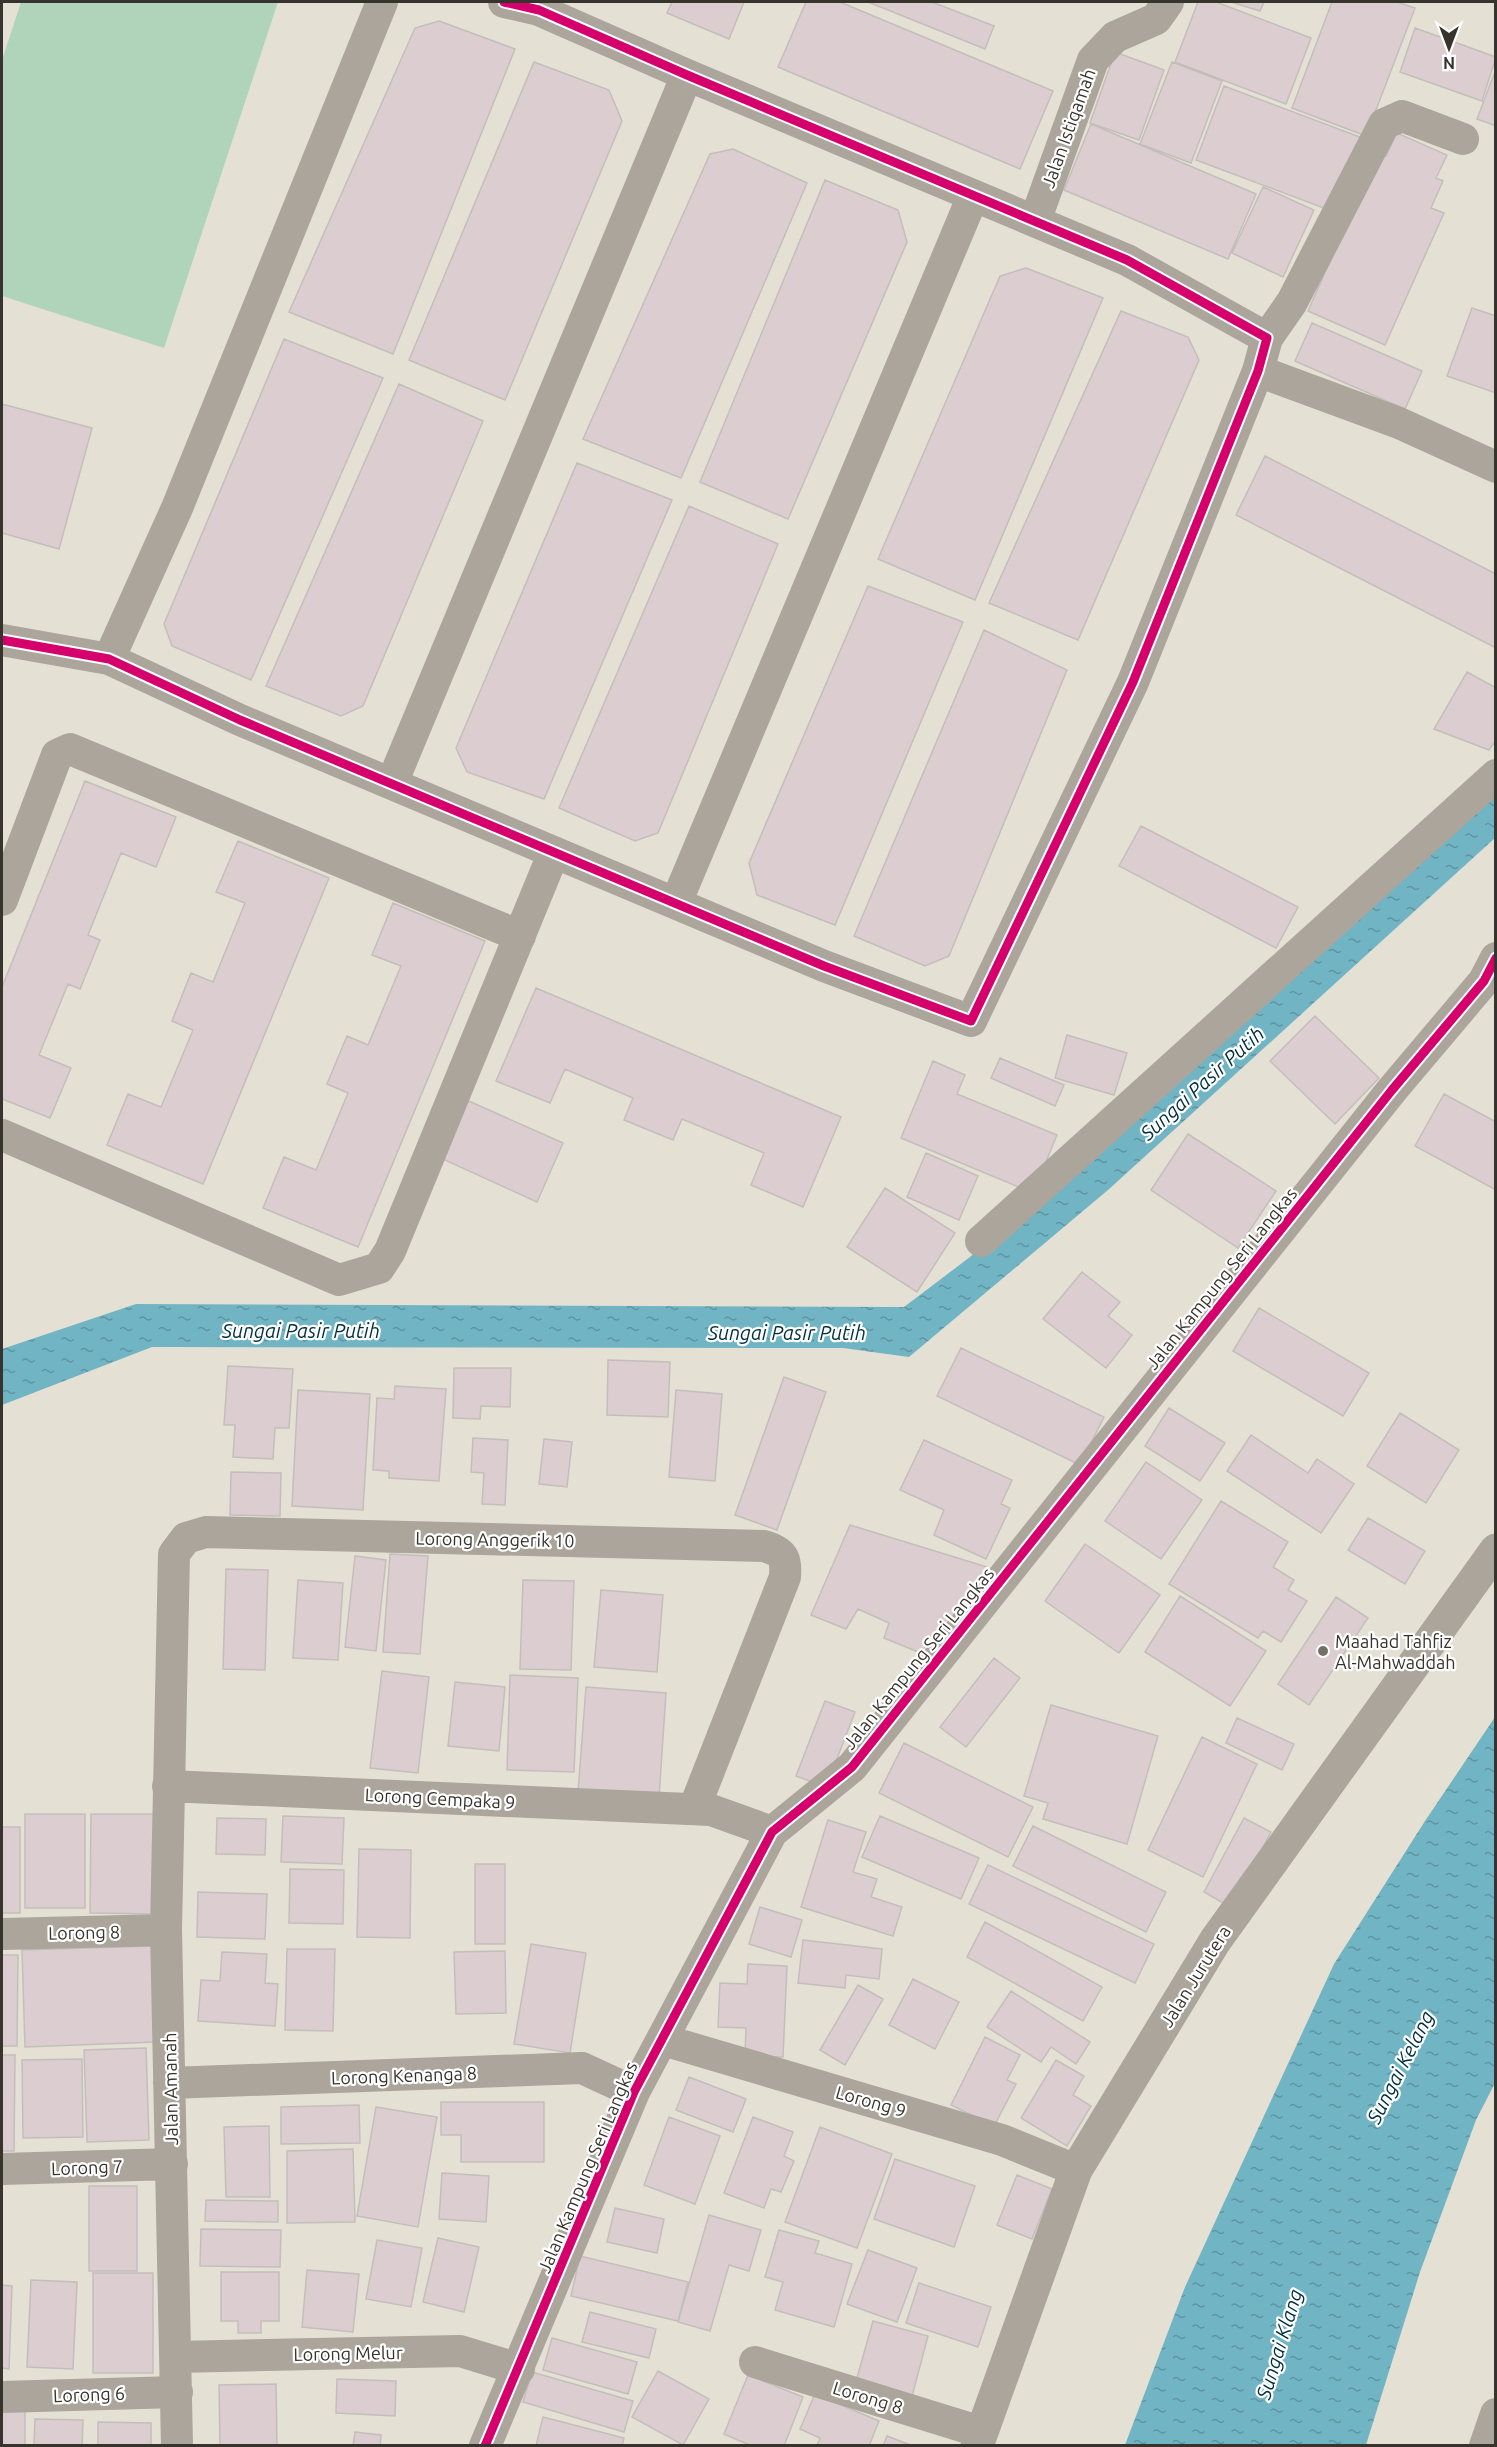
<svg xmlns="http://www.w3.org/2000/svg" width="1497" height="2447" font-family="Ubuntu,sans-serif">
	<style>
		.pitch { fill: #b0d4ba }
		.water { fill: url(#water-ripples) }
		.building { fill: #dccdd1; stroke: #c4bebb; stroke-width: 1.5 }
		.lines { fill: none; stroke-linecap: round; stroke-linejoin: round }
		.minor { stroke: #aba59c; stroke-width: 32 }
		.tertiary { stroke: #aba59c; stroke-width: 33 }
		.cycleway-casing { stroke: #fff; stroke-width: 13 }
		.cycleway { stroke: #d6006c; stroke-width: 9 }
		.poi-dot { fill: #737067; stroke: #fff; stroke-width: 2 }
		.labels { text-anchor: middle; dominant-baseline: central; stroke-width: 4.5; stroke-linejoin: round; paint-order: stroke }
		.street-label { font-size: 18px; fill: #36342c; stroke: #fff }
		.poi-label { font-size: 18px; fill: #36342c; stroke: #fff; text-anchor: start }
		.water-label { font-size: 20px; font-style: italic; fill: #002e3b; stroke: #fff }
	</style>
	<defs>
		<pattern id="water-ripples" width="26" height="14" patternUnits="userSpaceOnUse" patternTransform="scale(1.5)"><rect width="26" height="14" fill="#71b5c5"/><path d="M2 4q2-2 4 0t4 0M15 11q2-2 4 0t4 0" fill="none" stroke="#5e94a0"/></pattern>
	</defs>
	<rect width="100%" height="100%" fill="#e4e0d4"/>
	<path class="pitch" d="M21,2H278L164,348L2,296V60Z"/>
	<path class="water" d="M1495,782V838L1108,1190L909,1357L843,1348L152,1347L2,1405V1349L136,1304L904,1307L970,1257Z
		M1495,1717V2083L1476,2120L1420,2272L1366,2445H1125L1185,2287L1334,1964L1425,1821Z"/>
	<path class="building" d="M672,2H744L729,39L667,13Z
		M806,2H840L1053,91L1020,169L778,67Z
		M868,2H932L994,26L985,49Z
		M1198,2H1216L1311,38L1286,104L1175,62Z
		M1231,2H1264L1260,11Z
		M1332,2H1397L1415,8L1366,136L1292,108Z
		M439,21L515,49L393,354L289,312L415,28Z
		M1415,28L1496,57L1482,101L1400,72Z
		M1115,52L1164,70L1139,140L1090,123Z
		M534,62L609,90L622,121L505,400L409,360Z
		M1172,62L1222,81L1191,163L1140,144Z
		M1496,69V126L1477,119Z
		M1224,86L1365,139L1337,213L1196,160Z
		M1091,124L1256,194L1228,259L1064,190Z
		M1397,133L1447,155L1436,178L1443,181L1431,208L1444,213L1385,345L1308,311L1378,153L1386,156Z
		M733,149L807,183L681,478L583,439L710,154Z
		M825,180L898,210L907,242L788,519L700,482Z
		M1263,187L1314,210L1283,277L1232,253Z
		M1026,268L1103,298L975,600L878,559L1000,276Z
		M1472,308L1496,316V393L1447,376Z
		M1121,311L1188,337L1199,360L1078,640L989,603Z
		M1312,323L1422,371L1405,409L1295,361Z
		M284,339L383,378L251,680L172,646L164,624Z
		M399,384L483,421L363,706L341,716L266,686Z
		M2,404L92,428L59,549L2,533Z
		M1265,456L1496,574V648L1236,515Z
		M577,463L672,500L544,799L467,772L456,748Z
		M689,506L778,544L658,833L635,841L559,808Z
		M868,586L963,622L835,925L757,895L749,863Z
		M984,630L1067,670L949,956L925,966L854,936Z
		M1467,672L1496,688V740L1489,750L1434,729Z
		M85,781L176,817L156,867L121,853L88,935L100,940L80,989L68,984L39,1055L71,1068L50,1118L2,1099V987Z
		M1141,826L1298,907L1276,948L1119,866Z
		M238,841L329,878L203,1184L107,1145L128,1094L161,1107L193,1030L172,1021L191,973L213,982L245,903L216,892Z
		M393,903L485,941L358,1247L263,1208L284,1157L316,1170L348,1093L327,1084L347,1036L368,1045L401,966L372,955Z
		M536,988L841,1117L803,1207L751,1185L764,1153L682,1119L673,1140L624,1120L633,1098L565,1069L550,1103L496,1081Z
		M1315,1016L1379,1078L1335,1124L1270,1061Z
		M1067,1035L1127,1053L1114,1095L1055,1078Z
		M1000,1058L1064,1085L1055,1106L991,1078Z
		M933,1061L965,1075L957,1094L1057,1135L1033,1193L901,1138Z
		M1444,1094L1496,1122V1190L1415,1146Z
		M462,1098L563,1143L537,1202L436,1156Z
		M1188,1134L1276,1191L1238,1248L1151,1190Z
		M926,1153L978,1176L959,1220L907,1197Z
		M885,1188L955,1233L917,1292L847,1247Z
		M1082,1272L1120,1302L1108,1316L1132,1335L1106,1368L1043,1319Z
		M1259,1308L1369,1373L1343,1416L1233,1351Z
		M961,1348L1104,1417L1080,1465L937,1396Z
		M608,1360L670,1362L668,1417L607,1415Z
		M228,1366L293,1369L289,1428H275L273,1459L233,1457L235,1425H224Z
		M454,1368H511L510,1407L481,1406L480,1419L453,1418Z
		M784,1377L826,1392L777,1530L735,1515Z
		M395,1386L446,1389L439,1481L389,1478V1471L373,1470L377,1398L394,1399Z
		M298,1390L370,1394L363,1510L292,1506Z
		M676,1390L722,1394L715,1481L669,1477Z
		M1169,1408L1225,1443L1200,1481L1145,1446Z
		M1400,1413L1459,1450L1426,1503L1367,1466Z
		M1251,1435L1308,1473L1317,1459L1354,1484L1321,1533L1227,1471Z
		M473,1438L508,1440L505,1505L482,1504L484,1473L471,1472Z
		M544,1439L572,1442L567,1487L539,1484Z
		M924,1440L1012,1480L1001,1504L1010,1508L986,1559L934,1535L944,1510L900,1490Z
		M1146,1462L1202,1500L1161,1559L1105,1521Z
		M231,1472L281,1473L280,1516L230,1515Z
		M1221,1501L1288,1542L1273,1567L1294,1580L1288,1590L1307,1601L1281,1642L1263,1631L1258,1638L1169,1584Z
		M1368,1518L1425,1551L1405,1584L1348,1550Z
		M850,1525L987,1567L972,1604L933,1658L884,1638L889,1623L858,1609L846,1629L811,1615Z
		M1085,1544L1160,1595L1119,1653L1045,1601Z
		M390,1554L428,1556L420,1654L383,1652Z
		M355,1556L386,1560L376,1651L345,1647Z
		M226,1569L268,1570L265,1670L223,1669Z
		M298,1580L343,1583L338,1660L293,1658Z
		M523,1580L574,1581L571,1670L520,1669Z
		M601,1590L663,1595L657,1672L594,1667Z
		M1180,1596L1266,1651L1230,1706L1145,1652Z
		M1336,1597L1368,1618L1309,1705L1278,1684Z
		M994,1658L1020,1678L966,1747L940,1727Z
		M382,1671L429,1677L418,1773L370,1768Z
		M510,1675L578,1678L574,1772L507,1770Z
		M455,1682L505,1687L499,1751L448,1746Z
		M586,1687L666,1693L659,1798L578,1792Z
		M825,1701L855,1712L826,1787L796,1776Z
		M1051,1705L1158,1736L1127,1844L1043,1819L1048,1803L1024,1796Z
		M1237,1718L1294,1744L1282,1770L1226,1743Z
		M1202,1737L1257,1764L1203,1877L1148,1850Z
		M904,1743L1033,1807L1008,1857L879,1793Z
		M25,1814H85V1908H25Z
		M91,1814H155L154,1914L90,1913Z
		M283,1816L344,1818L342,1864L281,1862Z
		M880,1816L979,1858L961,1899L862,1857Z
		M217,1818L266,1819L265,1855L216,1854Z
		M1244,1818L1271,1832L1230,1907L1204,1892Z
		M828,1820L866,1832L853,1872L877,1879L871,1897L902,1907L893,1936L801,1907Z
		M1033,1826L1166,1892L1146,1932L1013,1866Z
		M2,1827H20V1913H2Z
		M359,1849L411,1850L410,1938L357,1937Z
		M475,1864H505V1944H475Z
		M988,1865L1154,1944L1135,1983L969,1904Z
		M290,1869L344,1870L343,1924L289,1923Z
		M198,1892L267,1894L265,1939L197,1937Z
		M760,1907L802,1920L791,1957L749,1944Z
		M985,1922L1102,1987L1083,2021L967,1957Z
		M803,1940L882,1949L879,1979L846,1975L845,1988L798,1983Z
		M531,1944L586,1953L570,2053L514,2044Z
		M153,1946L156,2042L25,2047L22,1950Z
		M287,1949H335L333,2031L285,2030Z
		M505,1951L506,2013L456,2014L454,1952Z
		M222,1952L267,1954L265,1983L278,1984L275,2026L198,2021L201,1980L220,1981Z
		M2,1955H18L17,2046H2Z
		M748,1964L787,1966L783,2057L745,2056L746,2028L718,2027L720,1983L747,1984Z
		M913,1979L959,2002L935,2049L889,2025Z
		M858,1985L883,1999L845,2065L820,2050Z
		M1011,1991L1090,2042L1076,2064L1051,2047L1041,2062L987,2027Z
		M985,2037L1020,2055L1007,2080L1016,2084L994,2126L951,2105Z
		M146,2048L149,2140L87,2142L84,2050Z
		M2,2055H15L14,2151H2Z
		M82,2059L83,2137L23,2138L22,2060Z
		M1056,2060L1084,2076L1073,2095L1091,2106L1067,2146L1021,2118Z
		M689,2077L746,2099L733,2132L676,2110Z
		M441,2102H544V2162H461V2135H441Z
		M359,2105L360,2143L281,2144V2107Z
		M376,2107L437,2117L418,2227L357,2216Z
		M669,2117L720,2136L695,2204L644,2185Z
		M753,2117L793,2132L784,2156L794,2161L781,2192L771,2189L764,2208L724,2193Z
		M269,2126L270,2197H226L224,2127Z
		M820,2127L892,2154L857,2248L785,2222Z
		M353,2149L355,2222L287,2223V2151Z
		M895,2159L975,2186L954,2247L874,2219Z
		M442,2173L489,2176L486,2222L439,2219Z
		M1017,2175L1052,2189L1032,2239L997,2225Z
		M89,2186H137V2271H89Z
		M206,2200L278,2201V2222L205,2221Z
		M615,2208L664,2219L657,2253L607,2242Z
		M709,2215L761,2230L749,2271L729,2265L710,2331L678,2322Z
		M201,2229L281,2230L280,2267L200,2266Z
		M779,2230L819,2241L815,2253L852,2264L834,2327L775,2310L783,2282L765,2277Z
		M438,2238L479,2247L464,2312L423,2302Z
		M377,2240L422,2248L411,2307L366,2299Z
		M868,2250L917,2268L897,2322L847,2304Z
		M580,2256L688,2282L678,2321L571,2296Z
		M307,2270L359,2274L353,2332L302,2327Z
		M221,2272H279V2321H261V2333H238V2321H221Z
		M93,2273H153V2373H93Z
		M31,2280L77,2282L73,2369L27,2367Z
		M919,2283L991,2307L978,2347L906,2323Z
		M2,2285L12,2286L9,2369L2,2368Z
		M590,2312L656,2329L649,2358L582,2342Z
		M873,2321L928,2336L911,2400L855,2385Z
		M552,2338L637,2362L628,2394L543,2370Z
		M658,2371L709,2399L683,2445L632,2417Z
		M532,2372L633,2401L624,2432L523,2402Z
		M748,2375L803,2397L784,2446H752L724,2434Z
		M337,2379L396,2381L395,2416L336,2413Z
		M276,2384L277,2446H220L219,2385Z
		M815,2394L879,2421L869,2446H817L820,2438L800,2429Z
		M2,2411H25V2446H2Z
		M543,2417L624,2438L622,2446H536Z
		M35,2419L83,2420L82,2446H34Z
		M98,2422L151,2423V2446H98Z
		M355,2432L381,2435L380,2446H353Z
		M887,2436L913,2446H883Z"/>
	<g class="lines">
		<path class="minor" d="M1035,221L1093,60L1115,37L1156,19L1168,2
			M1267,338L1292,302L1384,124L1402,116L1463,139
			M1258,371L1399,423L1496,467
			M2,640L109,659L240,720L824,966L971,1021L1133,682L1258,371L1267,338L1127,260L687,75L539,10L504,2
			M109,659L177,508L382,2
			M392,783L687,75
			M2,900L57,755L70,749L520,936
			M676,903L973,196
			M2,1135L339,1280L379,1268L390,1251L554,852
			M981,1241L1496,775
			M168,1786L711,1810L772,1832
			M2,1934L166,1930
			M663,2040L1002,2140L1076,2170
			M169,2083L582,2068L634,2092
			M2,2169L172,2164
			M175,2357L460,2351L519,2369
			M755,2362L981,2432
			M2,2397L177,2392
			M177,2446L166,1930L174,1554L186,1538L206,1532L764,1546C784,1552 786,1558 785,1577L694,1809
			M485,2446L634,2092L772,1832L852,1767L1392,1090L1484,981L1496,958
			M1485,2446L1496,2414"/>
		<path class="tertiary" d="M977,2446L1076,2170L1215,1941L1496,1550"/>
		<defs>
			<path id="cycleway" d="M2,640L109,659L240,720L824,966L971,1021L1133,682L1258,371L1267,338L1127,260L687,75L539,10L504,2
				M485,2446L634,2092L772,1832L852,1767L1392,1090L1484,981L1496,958"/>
		</defs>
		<use href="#cycleway" class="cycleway-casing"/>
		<use href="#cycleway" class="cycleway"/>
	</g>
	<circle class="poi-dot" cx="1323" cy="1651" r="6"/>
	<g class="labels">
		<g class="street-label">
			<text transform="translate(1068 128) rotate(-70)">Jalan Istiqamah</text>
			<text transform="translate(1221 1278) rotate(-51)">Jalan Kampung Seri Langkas</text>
			<text transform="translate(495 1539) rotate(1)">Lorong Anggerik 10</text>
			<text transform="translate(918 1658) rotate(-51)">Jalan Kampung Seri Langkas</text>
			<text transform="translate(440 1798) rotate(3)">Lorong Cempaka 9</text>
			<text transform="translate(84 1932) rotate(-1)">Lorong 8</text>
			<text transform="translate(1195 1976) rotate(-58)">Jalan Jurutera</text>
			<text transform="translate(404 2075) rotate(-2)">Lorong Kenanga 8</text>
			<text transform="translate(170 2089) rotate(-91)">Jalan Amanah</text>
			<text transform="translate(871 2101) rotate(16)">Lorong 9</text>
			<text transform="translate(87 2167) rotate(-2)">Lorong 7</text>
			<text transform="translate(587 2167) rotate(-67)">Jalan Kampung Seri Langkas</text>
			<text transform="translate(348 2353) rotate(-1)">Lorong Melur</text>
			<text transform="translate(89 2394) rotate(-2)">Lorong 6</text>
			<text transform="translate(868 2397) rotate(17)">Lorong 8</text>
		</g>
		<g class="poi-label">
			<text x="1335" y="1641">Maahad Tahfiz<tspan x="1335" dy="21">Al-Mahwaddah</tspan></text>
		</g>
		<g class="water-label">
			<text transform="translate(1202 1083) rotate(-42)">Sungai Pasir Putih</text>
			<text x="301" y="1330">Sungai Pasir Putih</text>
			<text x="787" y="1332">Sungai Pasir Putih</text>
			<text transform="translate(1400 2067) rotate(-63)">Sungai Kelang</text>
			<text transform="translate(1279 2344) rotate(-73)">Sungai Klang</text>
		</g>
	</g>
	<rect width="1497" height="2447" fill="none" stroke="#36342c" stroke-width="6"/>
	<g transform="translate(1449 48) rotate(180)" stroke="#ffffff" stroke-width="4.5" paint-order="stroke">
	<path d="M0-4.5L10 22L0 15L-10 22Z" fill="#36342c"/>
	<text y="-9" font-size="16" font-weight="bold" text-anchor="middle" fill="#36342c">N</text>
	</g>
</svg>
